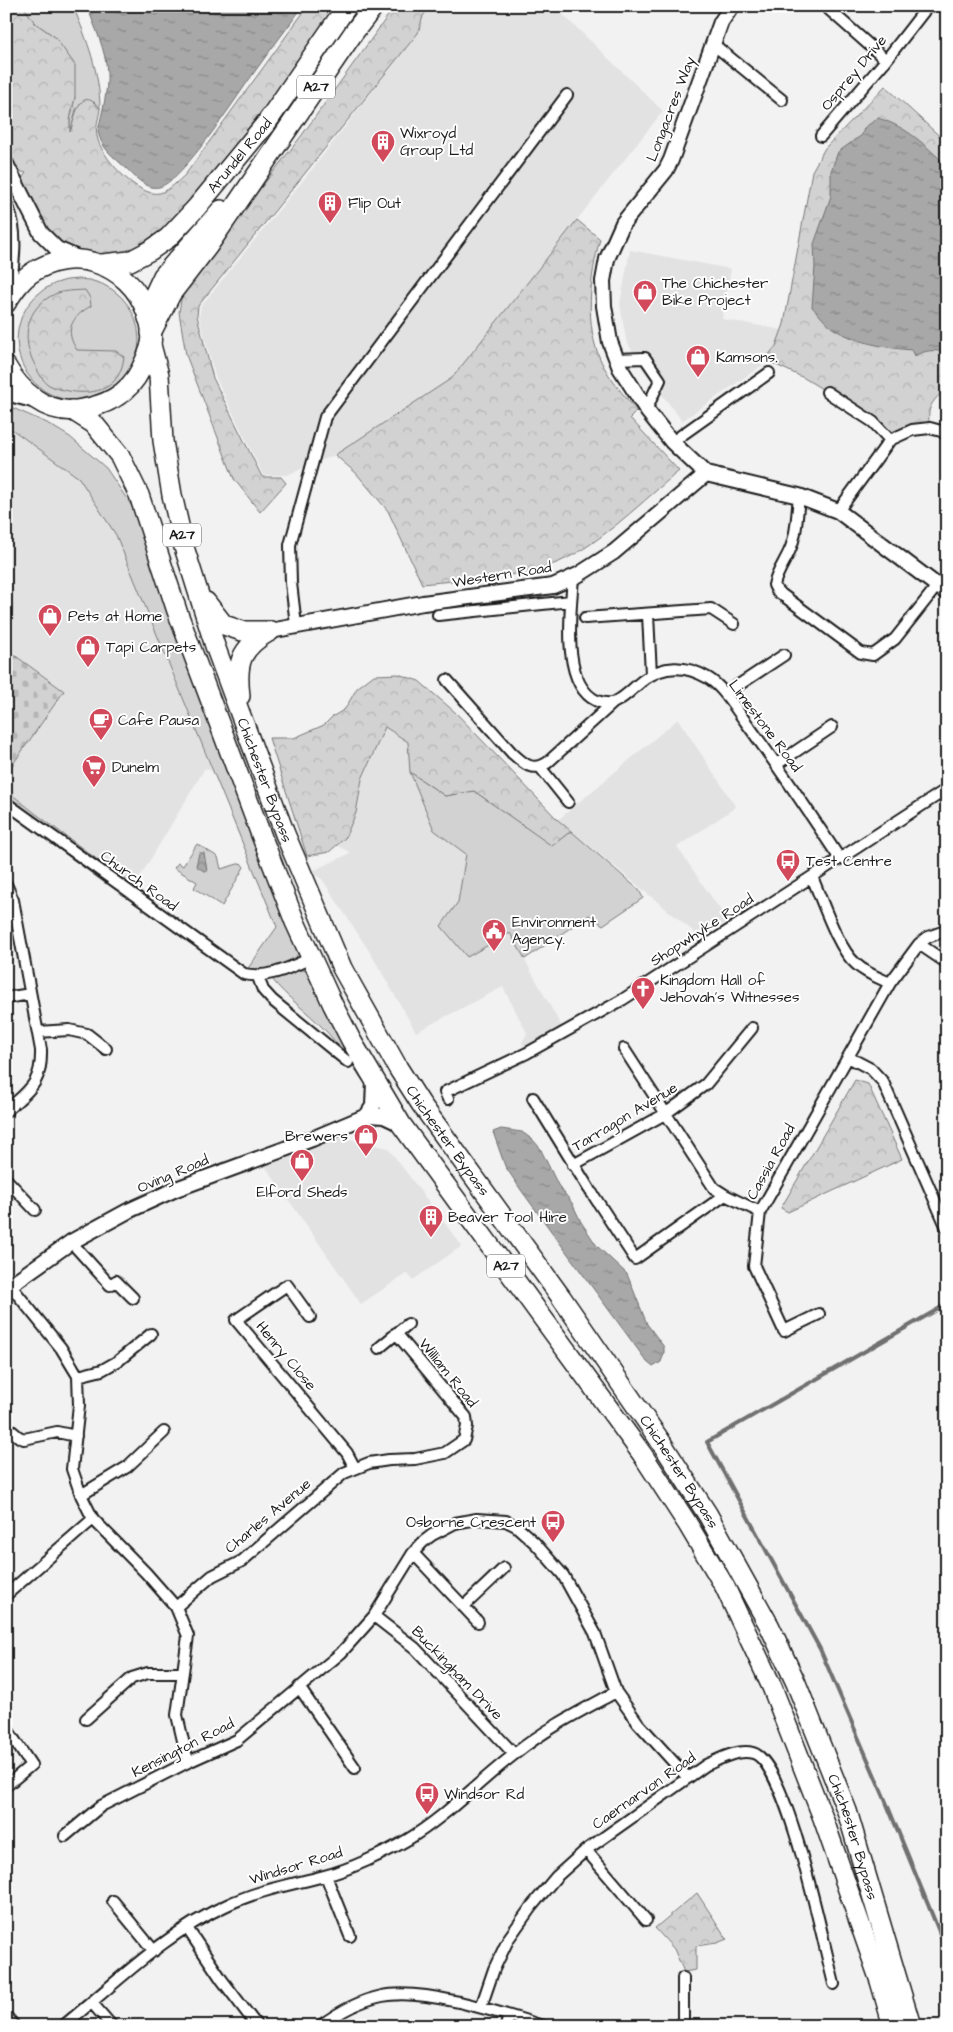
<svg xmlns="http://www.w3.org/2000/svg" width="953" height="2032" font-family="'Architects Daughter',sans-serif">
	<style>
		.built { fill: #e2e2e2 }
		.grass { fill: #d2d2d2; stroke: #777 }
		.forest { fill: url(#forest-crowns); stroke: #777 }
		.cemetery { fill: url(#cemetery-stones); stroke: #777 }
		.water { fill: url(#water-ripples); stroke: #707070 }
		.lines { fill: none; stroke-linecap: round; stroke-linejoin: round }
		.stream { stroke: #707070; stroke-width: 4 }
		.street-casing { stroke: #1c1c1c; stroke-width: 14 }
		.secondary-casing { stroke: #1c1c1c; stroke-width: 18 }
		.primary-casing { stroke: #1c1c1c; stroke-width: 20 }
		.highway-casing { stroke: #1c1c1c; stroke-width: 22 }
		.street { stroke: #fff; stroke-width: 10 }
		.secondary { stroke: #fff; stroke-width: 14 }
		.primary { stroke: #fff; stroke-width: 16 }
		.highway { stroke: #fff; stroke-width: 19 }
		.labels { text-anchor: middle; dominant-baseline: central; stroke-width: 4; stroke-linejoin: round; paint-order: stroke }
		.shield { fill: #fff; stroke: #606060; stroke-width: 1 }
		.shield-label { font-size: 14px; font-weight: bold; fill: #1c1c1c }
		.street-label { font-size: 15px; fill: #1c1c1c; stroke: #fff }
		.poi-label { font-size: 15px; fill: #1c1c1c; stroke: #fff; text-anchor: start }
	</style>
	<defs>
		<pattern id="forest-crowns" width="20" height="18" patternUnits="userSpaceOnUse" patternTransform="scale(1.25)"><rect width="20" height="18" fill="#d2d2d2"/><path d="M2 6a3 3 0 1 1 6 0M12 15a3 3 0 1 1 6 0" fill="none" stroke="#b4b4b4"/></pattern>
		<pattern id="cemetery-stones" width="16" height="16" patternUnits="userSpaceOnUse" patternTransform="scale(1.25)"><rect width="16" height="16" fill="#d2d2d2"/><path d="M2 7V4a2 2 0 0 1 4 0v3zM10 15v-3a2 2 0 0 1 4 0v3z" fill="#b4b4b4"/></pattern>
		<pattern id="water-ripples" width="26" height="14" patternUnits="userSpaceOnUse" patternTransform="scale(1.25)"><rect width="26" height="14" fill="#a8a8a8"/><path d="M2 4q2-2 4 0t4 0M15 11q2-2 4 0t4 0" fill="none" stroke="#888"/></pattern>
	</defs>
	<rect width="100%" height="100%" fill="#f2f2f2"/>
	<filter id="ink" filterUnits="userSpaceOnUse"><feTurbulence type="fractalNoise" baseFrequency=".02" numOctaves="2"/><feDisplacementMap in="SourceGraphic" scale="10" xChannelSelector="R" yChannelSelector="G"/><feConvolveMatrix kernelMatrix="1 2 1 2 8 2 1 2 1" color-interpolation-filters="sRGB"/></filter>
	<g filter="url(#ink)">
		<path class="built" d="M430,6H554L663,111L452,378L335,455L287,475H263L215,376L199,317L201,306L317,163L417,33L423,16Z
			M630,250L731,269L722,319L788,331L773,358L682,421L644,371L626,340L620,304Z
			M6,425L79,478L116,535L212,771L205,768L134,887L35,813L6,790V774L64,691L6,649Z
			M678,719L736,807L677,847L728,921L699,936L558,820Z
			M385,727L408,742L410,773L434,830L466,854L458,902L467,956L510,933L563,1029L525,1049L522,1043L527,1033L503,987L416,1032L371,954L322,879L310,872L351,853L337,845L345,838L356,813L362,779Z
			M341,1137L388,1148L462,1246L413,1280L407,1273L361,1304L265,1166Z"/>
		<path class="grass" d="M23,6H73C87,40 100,72 100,109L94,102L76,109L70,135V120L75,97L55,37L35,23Z
			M17 340a61 61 0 1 1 122 0a61 61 0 1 1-122 0Z
			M6,405L47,423L70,437L106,468L135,511L299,949L296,958L277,972L244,974L277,927L116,535L79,478L6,425Z
			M410,772L445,796L474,791L552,845L571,831L639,890L643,898L603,925L589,915L525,959L510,933L467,957L441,926L458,902L466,854L434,830Z
			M197,844L218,857L221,869L241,863L244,867L222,906L194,888L197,882L174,868L178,863L183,866Z
			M297,969L307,971L311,975L365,1080L363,1081C351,1063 338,1043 323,1028C307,1011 287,998 272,979Z"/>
		<path class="forest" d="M6,6H23L35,23L55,37L75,65V97L70,120V132C75,120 79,82 100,109C99,117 95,128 97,136C100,156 138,198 160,193C170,190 178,181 185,175L308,6H338L266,105L198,193L161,230L128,253L102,264L57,249L16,185L26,173L8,168L6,164Z
			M395,6H430L423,16L418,33L198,306L197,316L213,378L262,477H281L286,483L260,512L234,479L186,355L179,312L183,288L302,135Z
			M885,86L947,143V387C932,403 926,405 930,428L890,440L847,404L804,378L772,363L767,357L776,346L784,324L812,171L825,148Z
			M577,220L600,239C590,276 584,325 601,361C610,380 624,395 637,411L630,418L679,471C645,499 600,544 561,561C521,579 465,579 422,584L388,511L356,473L335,455L452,378Z
			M85,290L90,298L91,306C71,317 64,331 77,350L116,351L124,357C120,386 102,394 75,392C68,391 56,389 49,385C41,380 36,367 32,359C22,336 27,309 51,296C61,290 74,291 85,290Z
			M398,674L419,681L456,713L558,820L571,831L552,846L474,791L445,796L410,772L408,742L385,727L362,779L356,813L345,838L329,852L307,856L269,738H294L324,725L332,717L345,709L357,688L374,675Z
			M6,790L35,813L134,887L130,893L113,879L106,884L6,810Z
			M855,1080L868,1084L902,1159L788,1212L781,1208Z
			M697,1893L727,1939L717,1943L696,1946V1970L684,1972L674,1949L655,1928Z"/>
		<path class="cemetery" d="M6,649L64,691L6,774Z"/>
		<path class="water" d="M87,6H303C287,29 269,51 253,74C238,95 181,183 159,187C147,190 135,177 127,169C114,157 101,149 98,131C102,112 108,92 107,73C106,50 95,28 87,6Z
			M878,118C909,128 924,144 947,166V353C935,349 925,350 915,356L912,350C886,348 857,343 834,329C826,324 819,314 812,307L815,266L814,244L831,196V171L838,152L862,135L864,128Z
			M199,853H204L207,871H204L196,866Z
			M501,1129L522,1132L533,1140L540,1148L558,1185L572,1203L581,1222L597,1246L627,1274L647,1324L664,1347V1353L661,1362L653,1367L647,1362L521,1190L505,1166L493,1132Z"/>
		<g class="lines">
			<path class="stream" d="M947,1304L707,1442L820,1649L884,1797L947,1951"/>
			<defs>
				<path id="street" d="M825,6L886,60
					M713,44L782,100
					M821,136L886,60L928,6
					M616,359L645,358L660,380L646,410
					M827,392L873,422L890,440
					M672,442L769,373
					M799,496C797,514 797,535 789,552C784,563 777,572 774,585L777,591L861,653L873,655L895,639L937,586
					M838,511L890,440L912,430L930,428L941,431L947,435
					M573,577C571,609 560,684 597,701C603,703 609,705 615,702C626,697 633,688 642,681C663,664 686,665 708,678C723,687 735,708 745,721C778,766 809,812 840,859
					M438,615L571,601
					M648,615L651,674
					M585,618L711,609L734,624
					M296,625L291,583L290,545L325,417L567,95
					M447,680L512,753C524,764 532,772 547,763L613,703
					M725,694L784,655
					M777,764L832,727
					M540,767L568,802
					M6,803L244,974C268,979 289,968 311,958
					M812,877C822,900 838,949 856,964C865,973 879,978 890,983
					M6,884L13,900L41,1050C42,1084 29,1090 6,1111
					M919,944L947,963
					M258,977L263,990L272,1000L348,1062
					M6,998L30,994
					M38,1032L69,1030L87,1034L106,1049
					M624,1049L714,1188L725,1195L760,1212
					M848,1057L871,1069L883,1082L947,1228
					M533,1098L589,1189
					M448,1099L445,1092L527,1053L622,1000L947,789
					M573,1165L665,1114L706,1084L752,1028
					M6,1179L35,1210
					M592,1193L635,1259L725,1195
					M71,1242L110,1285L116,1281L133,1298
					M10,1285L61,1348L78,1376L79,1405L72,1469L81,1495L93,1519L146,1573L176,1607L188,1636L177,1715L188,1762
					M819,1314L784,1331L754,1266L760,1212L890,983L919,944L928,937L942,932
					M310,1317L287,1285L236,1320L347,1453L355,1468
					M379,1348L408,1324
					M78,1376L102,1370L118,1361L151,1334
					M6,1426L19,1437L24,1439L57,1432L76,1436
					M81,1495L127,1467L164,1432
					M413,1553L478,1622
					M6,1595L93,1519
					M464,1606L504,1568
					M176,1607L212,1576L242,1561L344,1473L369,1463L389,1460L415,1459L445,1453L464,1440L467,1426L466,1417L396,1333
					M374,1616L415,1648L514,1754
					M299,1687L355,1768
					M86,1719L132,1678L148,1673H182
					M6,1786L31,1765L7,1729
					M65,1836L101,1806L188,1762L237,1740L341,1653L374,1616L413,1553L423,1542L432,1535L455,1523L477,1519L506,1521L516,1526L535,1543L563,1575L595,1633L616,1692L638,1723L688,1778
					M586,1850L646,1920
					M326,1876L350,1936
					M113,1901L154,1951
					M187,1928L222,1980L257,2026
					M683,1978V2026
					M92,2003L112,2026
					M481,2007L494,1969L509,1938L531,1907L556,1877L586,1850L706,1765C720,1759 737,1749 753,1753C787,1762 824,1947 834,1984
					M63,2026C115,1984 165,1933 227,1905C259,1890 290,1885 324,1876C349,1870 385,1853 407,1840C447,1816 479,1781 516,1753C547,1728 581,1711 616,1692
					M320,2026C339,2012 358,2001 382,1996C423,1987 501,2013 543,2026
					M506,2026L509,2016"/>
				<path id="secondary" d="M732,6L721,22L671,160L666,170L623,223L607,259L603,281L604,306L610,342L620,368L648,412L672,442L706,474L799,496L838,511L947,593
					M6,164L41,233L57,249L80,259
					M6,207C18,236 10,270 7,300
					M270,631L423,603L553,586L578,575L614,552L706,474
					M366,1117L373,1106L374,1081
					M6,1288L71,1242L128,1211L176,1189L312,1139L369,1115L384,1116L401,1124
					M6,2019L12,2026"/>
				<path id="primary" d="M6,392L37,400"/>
				<g id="highway">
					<path id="s1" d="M102,264L130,261L151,250L168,238L197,207L267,122L347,6"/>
					<path d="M6,303C13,292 20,281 30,274C72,244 129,264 146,311C150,321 153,333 151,344C149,353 145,361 141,369C128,396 104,406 77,410C46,414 20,391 6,366"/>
					<path d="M148,318L155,293L163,276L221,210"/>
					<path d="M151,333L171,294L208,246L354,32L374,6"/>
					<path id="s2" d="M151,345L159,375L163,441L172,495L184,547L215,646L285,834L342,968L398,1068L421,1104L561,1297L661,1442L708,1515L769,1625L796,1683L847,1811L911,2026"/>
					<path d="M72,410L94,424L120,456L139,495L177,611L263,840L295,922L333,1005L351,1040L401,1124L642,1454L687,1523L725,1587L772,1687L823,1818L880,1981L893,2026"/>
					<path d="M206,602L224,625L242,631H270"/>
					<path d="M240,696C236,663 240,648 270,631"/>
				</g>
			</defs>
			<use href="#street" class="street-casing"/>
			<use href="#secondary" class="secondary-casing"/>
			<use href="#primary" class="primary-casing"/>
			<use href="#highway" class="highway-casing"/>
			<use href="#street" class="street"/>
			<use href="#secondary" class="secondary"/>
			<use href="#primary" class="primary"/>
			<use href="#highway" class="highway"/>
		</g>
	</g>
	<defs>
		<symbol id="building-pin" viewBox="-11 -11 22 30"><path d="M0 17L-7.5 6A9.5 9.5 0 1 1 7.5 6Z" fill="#d1495b" stroke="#fff"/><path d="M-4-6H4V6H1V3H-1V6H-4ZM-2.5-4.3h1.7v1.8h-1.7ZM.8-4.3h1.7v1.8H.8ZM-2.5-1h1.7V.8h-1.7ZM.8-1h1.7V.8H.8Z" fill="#fff"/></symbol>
		<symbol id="shop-pin" viewBox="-11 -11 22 30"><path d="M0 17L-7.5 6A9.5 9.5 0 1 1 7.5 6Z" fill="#d1495b" stroke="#fff"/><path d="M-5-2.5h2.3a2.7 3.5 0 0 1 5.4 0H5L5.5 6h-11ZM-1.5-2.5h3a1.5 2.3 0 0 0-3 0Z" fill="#fff"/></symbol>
		<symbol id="cafe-pin" viewBox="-11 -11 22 30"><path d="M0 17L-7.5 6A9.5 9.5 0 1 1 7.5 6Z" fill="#d1495b" stroke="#fff"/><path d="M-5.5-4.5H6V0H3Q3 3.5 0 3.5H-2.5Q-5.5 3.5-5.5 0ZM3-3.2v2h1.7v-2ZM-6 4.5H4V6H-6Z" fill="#fff"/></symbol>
		<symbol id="supermarket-pin" viewBox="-11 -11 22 30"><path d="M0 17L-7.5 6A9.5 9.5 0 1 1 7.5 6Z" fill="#d1495b" stroke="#fff"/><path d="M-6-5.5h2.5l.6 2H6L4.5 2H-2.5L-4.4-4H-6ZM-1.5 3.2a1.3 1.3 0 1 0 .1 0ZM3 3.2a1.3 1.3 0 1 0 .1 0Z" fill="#fff"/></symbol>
		<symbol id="bus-pin" viewBox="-11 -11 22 30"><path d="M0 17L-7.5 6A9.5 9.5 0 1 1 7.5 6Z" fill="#d1495b" stroke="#fff"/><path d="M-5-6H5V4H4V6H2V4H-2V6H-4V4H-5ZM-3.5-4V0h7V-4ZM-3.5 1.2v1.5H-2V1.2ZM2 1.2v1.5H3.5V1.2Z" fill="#fff"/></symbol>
		<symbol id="civic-pin" viewBox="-11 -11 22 30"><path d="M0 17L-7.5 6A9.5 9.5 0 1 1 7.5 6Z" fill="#d1495b" stroke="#fff"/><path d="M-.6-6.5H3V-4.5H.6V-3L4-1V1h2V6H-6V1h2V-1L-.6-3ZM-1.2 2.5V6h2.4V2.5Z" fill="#fff"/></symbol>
		<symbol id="church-pin" viewBox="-11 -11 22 30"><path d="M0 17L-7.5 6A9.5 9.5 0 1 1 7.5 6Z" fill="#d1495b" stroke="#fff"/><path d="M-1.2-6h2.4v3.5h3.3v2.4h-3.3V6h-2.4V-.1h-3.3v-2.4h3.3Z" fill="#fff"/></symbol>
	</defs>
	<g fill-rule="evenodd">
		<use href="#building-pin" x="369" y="128" width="28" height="38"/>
		<use href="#building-pin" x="316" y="189" width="28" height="38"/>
		<use href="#shop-pin" x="631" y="278" width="28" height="38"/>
		<use href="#shop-pin" x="684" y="343" width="28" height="38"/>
		<use href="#shop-pin" x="36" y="602" width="28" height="38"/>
		<use href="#shop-pin" x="74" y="633" width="28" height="38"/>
		<use href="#cafe-pin" x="87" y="706" width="28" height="38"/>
		<use href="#supermarket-pin" x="80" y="753" width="28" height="38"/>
		<use href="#bus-pin" x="774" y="847" width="28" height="38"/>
		<use href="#civic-pin" x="480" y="917" width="28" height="38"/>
		<use href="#church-pin" x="629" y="975" width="28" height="38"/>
		<use href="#shop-pin" x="352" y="1122" width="28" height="38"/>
		<use href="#shop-pin" x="288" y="1147" width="28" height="38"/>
		<use href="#building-pin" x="417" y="1203" width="28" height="38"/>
		<use href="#bus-pin" x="539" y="1508" width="28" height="38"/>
		<use href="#bus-pin" x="413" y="1780" width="28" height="38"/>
	</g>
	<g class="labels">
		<g class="shield">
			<rect x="297" y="75.5" width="38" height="23" rx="4"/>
			<rect x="163" y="523.5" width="38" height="23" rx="4"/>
			<rect x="487" y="1254.5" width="38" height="23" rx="4"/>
		</g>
		<g class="shield-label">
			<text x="316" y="87">A27</text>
			<text x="182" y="535">A27</text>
			<text x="506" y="1266">A27</text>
		</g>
		<g class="street-label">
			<text transform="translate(854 73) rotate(-50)">Osprey Drive</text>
			<text transform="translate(671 109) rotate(-69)">Longacres Way</text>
			<text stroke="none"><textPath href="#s1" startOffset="182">Arundel Road</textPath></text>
			<text transform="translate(502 575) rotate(-9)">Western Road</text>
			<text transform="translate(765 726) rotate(53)">Limestone Road</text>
			<text stroke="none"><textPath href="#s2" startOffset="452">Chichester Bypass</textPath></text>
			<text transform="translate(139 881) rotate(36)">Church Road</text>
			<text transform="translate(702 930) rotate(-33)">Shopwhyke Road</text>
			<text transform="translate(625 1117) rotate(-31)">Tarragon Avenue</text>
			<text stroke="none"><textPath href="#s2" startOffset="858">Chichester Bypass</textPath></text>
			<text transform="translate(771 1162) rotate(-61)">Cassia Road</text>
			<text transform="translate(173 1174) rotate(-23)">Oving Road</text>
			<text transform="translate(286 1356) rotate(50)">Henry Close</text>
			<text transform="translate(448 1373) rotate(51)">William Road</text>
			<text stroke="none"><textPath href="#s2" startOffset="1262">Chichester Bypass</textPath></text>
			<text transform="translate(268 1516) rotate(-40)">Charles Avenue</text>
			<text transform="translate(457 1673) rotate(46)">Buckingham Drive</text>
			<text transform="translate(183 1748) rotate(-27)">Kensington Road</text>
			<text transform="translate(644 1791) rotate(-35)">Caernarvon Road</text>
			<text stroke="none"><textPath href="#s2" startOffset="1668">Chichester Bypass</textPath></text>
			<text transform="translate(296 1866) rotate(-17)">Windsor Road</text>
		</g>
		<g class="poi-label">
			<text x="400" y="133">Wixroyd<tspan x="400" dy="17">Group Ltd</tspan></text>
			<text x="348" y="203">Flip Out</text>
			<text x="662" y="283">The Chichester<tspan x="662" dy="17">Bike Project</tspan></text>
			<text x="716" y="357">Kamsons.</text>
			<text x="68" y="616">Pets at Home</text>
			<text x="106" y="647">Tapi Carpets</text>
			<text x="118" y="720">Cafe Pausa</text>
			<text x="112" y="767">Dunelm</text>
			<text x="806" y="861">Test Centre</text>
			<text x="512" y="922">Environment<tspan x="512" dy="17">Agency.</tspan></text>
			<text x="660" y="980">Kingdom Hall of<tspan x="660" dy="17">Jehovah's Witnesses</tspan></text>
			<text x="348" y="1136" text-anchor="end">Brewers</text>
			<text x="302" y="1192" text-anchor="middle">Elford Sheds</text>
			<text x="448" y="1217">Beaver Tool Hire</text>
			<text x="536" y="1522" text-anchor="end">Osborne Crescent</text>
			<text x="444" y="1794">Windsor Rd</text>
		</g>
	</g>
	<rect width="953" height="2032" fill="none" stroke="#fff" stroke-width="25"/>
	<rect x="12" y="12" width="928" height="2007" fill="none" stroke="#1c1c1c" stroke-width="2" filter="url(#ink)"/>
</svg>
